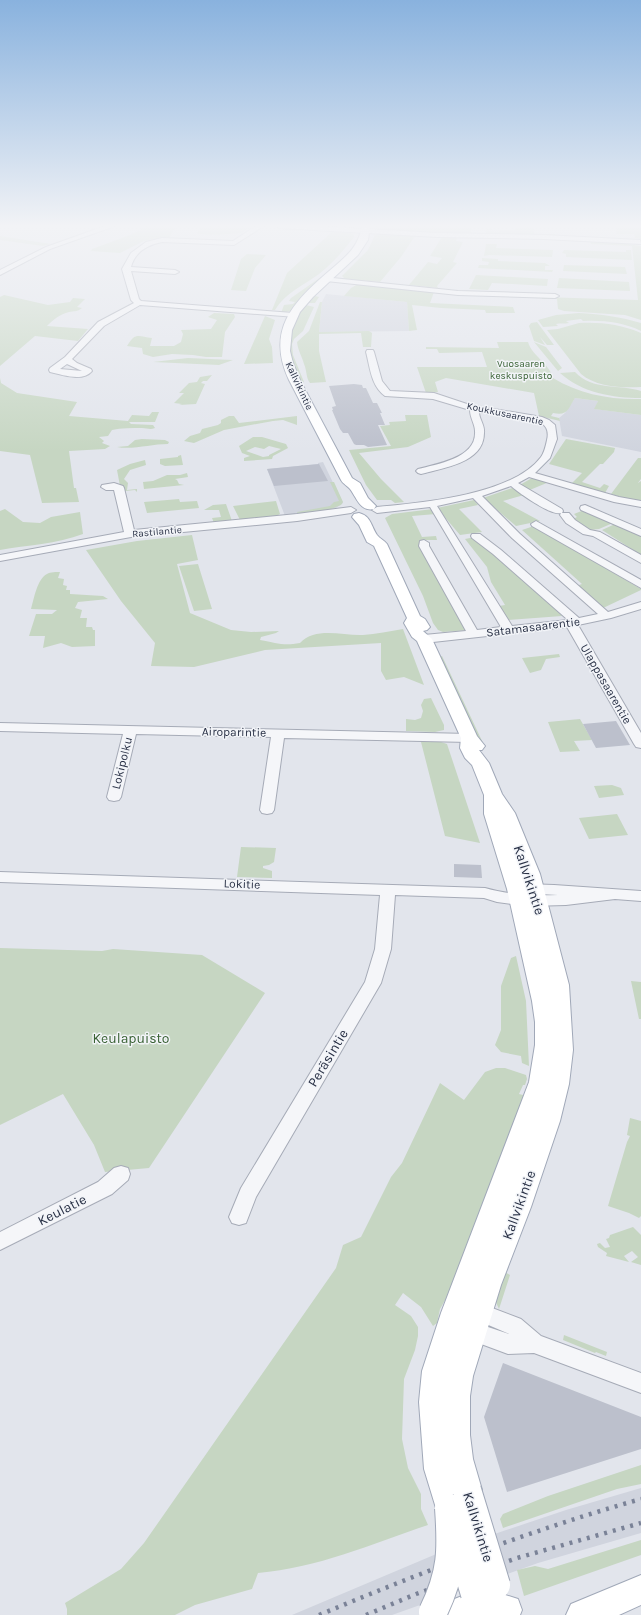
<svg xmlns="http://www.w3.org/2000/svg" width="641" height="1615" font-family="Karla,sans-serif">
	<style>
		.built { fill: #d0d4de }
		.green { fill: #c6d6c2; fill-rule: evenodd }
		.building { fill: #bcc0cc }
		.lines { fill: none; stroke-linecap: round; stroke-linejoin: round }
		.minor-casing { stroke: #a6abb7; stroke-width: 2 }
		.major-casing { stroke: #a0a8b8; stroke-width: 2 }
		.minor { fill: #f5f6f9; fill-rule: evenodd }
		.major { fill: #fff; fill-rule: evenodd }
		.rail { stroke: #7a8297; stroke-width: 4.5; stroke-dasharray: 3 6; stroke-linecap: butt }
		.major-bridge-casing { stroke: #a0a8b8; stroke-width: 30; stroke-linecap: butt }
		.major-bridge { stroke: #fff; stroke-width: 28 }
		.labels { text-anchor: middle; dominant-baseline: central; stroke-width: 3; stroke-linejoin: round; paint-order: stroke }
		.far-park-label { font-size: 10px; fill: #396234; stroke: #f2f4f8 }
		.far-street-label { font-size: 10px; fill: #283045; stroke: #f2f4f8 }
		.street-label { font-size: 12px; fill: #283045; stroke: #f2f4f8 }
		.near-street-label { font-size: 14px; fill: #283045; stroke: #f2f4f8 }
		.near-park-label { font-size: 14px; fill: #396234; stroke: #f2f4f8 }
	</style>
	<rect width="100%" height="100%" fill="#e2e5ec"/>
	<path class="built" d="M326,294L407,302L409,331L319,332L322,302Z
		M575,398L598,401L595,409L641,415V452L562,436L559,418L565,413Z
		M323,462L343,503L336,508L285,516L267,469L318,464V463Z
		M641,1488V1533L538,1563L392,1615H292L441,1552L566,1510Z"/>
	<path class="green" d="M143,226H198C184,231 177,221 169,238L153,239L144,241L120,253L91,251L92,249L130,235L142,229Z
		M203,226H247L249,227C246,229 244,232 240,233C233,234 204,236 197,233Z
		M375,226H472L470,234L386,230L375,228Z
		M530,226H534V234H555V236L486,234L487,229H497L488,230V231L499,232V230H513Z
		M620,226L641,228V239L635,238L634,234H617L616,231Z
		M333,231L349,232L354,235V237C343,251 333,263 319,274C304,285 285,293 275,310H272L287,273Z
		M383,234L415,236L401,257L380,282L345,279L342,276L368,250L375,235Z
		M0,236L51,244L43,246L0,240Z
		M442,237L457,238L456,241L463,242L453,262L457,263L437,286L438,288L409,285L428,262L437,264L442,258L430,256Z
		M590,240L624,242L628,244L641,246V320L625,315L564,311L558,309L557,299H542V297L638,300L632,246L591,244Z
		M486,244H497L496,248L553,250L552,257L489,255L484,256Z
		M564,250L626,252V250H631L632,260L566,257V254L562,253Z
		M247,254L266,255L255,268L246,291L231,290L241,259Z
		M482,258L498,259V261L545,263L550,266H545V270H553L552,272L478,268L479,265H488L489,262L482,261Z
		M564,265L625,267L627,274L563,271Z
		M476,275L548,279L547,286L492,283L488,290L469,289Z
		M321,277H323L300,299L291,311L281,313L284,305L293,304L295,302L289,301L291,298Z
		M559,278L629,282L630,291L557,288Z
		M358,284L434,292L430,303L513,307L515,313H486L485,310L441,308L412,305L417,330L409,331L407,302L344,296L351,288Z
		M4,295L48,305L70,302L73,298L85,299L77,307L82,308C77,312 74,311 69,312C60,314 53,320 47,326L88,329L78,341L35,336L0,366V297Z
		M315,296L319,297L315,303H308L306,305L314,307L303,331L294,339L292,344L293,355L304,382L302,383C283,357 287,315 315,296Z
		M320,302H322L319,332L369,331L372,333L371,347H363L361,333L319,334V351L326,382L310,383C306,378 307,371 304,364C302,356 298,351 297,342L309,331Z
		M214,313L234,314L235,317L225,332L222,357H206L193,355L172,354L153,357L143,354L142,348L127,346C135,332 138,336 152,338L150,346H174L181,342L183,334L181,330L211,329L217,320L208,317Z
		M579,313C601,314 621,317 641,323V331C623,322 603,320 583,321L581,319L566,321L569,323C564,324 560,323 556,324L558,326L543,327L538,320L556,315Z
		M265,316L275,320L269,339L272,347L273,363L244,364Z
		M537,322L554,345H547L540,337L545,345L534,341L529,326L531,323Z
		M579,323C601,322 620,324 641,333V387C622,388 596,387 581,374L547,330L558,329Z
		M497,342H528C532,356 549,363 553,378C579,394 611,400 641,399V415L594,409L598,401L575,398C568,409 568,416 553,413L551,416L559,418L560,421L539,416L534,393L446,378L435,382L438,392L426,393L417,367H487L482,352L439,353L437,349H426V347L499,348Z
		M534,342L546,347L562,368L558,371Z
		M188,358L233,360L219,365L153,362Z
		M575,372C593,391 619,384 641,391V398C613,398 582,393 560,373Z
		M212,375L207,381H203L201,383L205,384L196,404L179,405L182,404L174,403L184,393H179L189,383L197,382L200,377Z
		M0,378L1,383L17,393L77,402L69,416L128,421L132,415L149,416L152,412H159L155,422H129L131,424L153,425L155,428C150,430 147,428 142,428C132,428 121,428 112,430L108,436L99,437L104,441L102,443L110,446L105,449L69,451L74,488H76L79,502L42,503L30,455L0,451Z
		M405,415H427L431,437L408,447L359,453L381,479L404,502L395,503L391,500H377L366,485L349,450L391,446L380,426L390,425L389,422L406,421Z
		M229,416H234L239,423L297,416V425L283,420L273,421L224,430L194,443L184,441L190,436L200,433L202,429L218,425L221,423V420Z
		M253,437H262L286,444L288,448L273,456L272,459L244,461V458L250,456L242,453L239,446ZM269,446L281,449L269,455V456L263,457L246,451L255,447L264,449Z
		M142,439L165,440L169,442L168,444C151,444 133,450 117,447L128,446L135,440Z
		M566,439L615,448L614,452L603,464H600L582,482L600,488L604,484L609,486L605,493L571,484L582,473L549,464Z
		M181,455L183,465L165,466L160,464V459L178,457V456Z
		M638,458H641V479L638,483L641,481V503L611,494Z
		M145,460L146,465L130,470L124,479L128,483L127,490L137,489V492L135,490L125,491L126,494H124L120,486L117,470L130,464Z
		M187,473L188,477L175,479L177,480L179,484L184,485L144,489L143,482L153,481L167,475H180Z
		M532,478L549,482L525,492L518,486Z
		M330,482H334L343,502L341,505L326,511L298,514L297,512L330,506L334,502L339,501Z
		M515,487L524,495L503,501L540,521L516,526L483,498Z
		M179,499L180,502L197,501L199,508L147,513L144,502Z
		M474,500L478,505L459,509L482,532L460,535L437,508Z
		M276,501L280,514L274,517L240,520L233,506Z
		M226,504L232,521L214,523L212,518L221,517L219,510H204L213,505Z
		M5,509L23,522L40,523L51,517L80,512L83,534C57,544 27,545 0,550V511Z
		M433,509L436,514L412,516L422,537L436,536L437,540H420L421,544L469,630L443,632L438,630L433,623L423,596L385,518L392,514Z
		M584,510L613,523L599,529L589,530L571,520L577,517L574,514Z
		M615,524L641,535V555L602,530Z
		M534,526L641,589V590L601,609L576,586L582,584L522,530Z
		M192,535L198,560L177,564L190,613L231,630L251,632L279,631L276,633L261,637L260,640C277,643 283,646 300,643C316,626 343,636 363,635C376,634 390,631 403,629L424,685L404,677L386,680L381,671V643L265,650L194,667L151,666L155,643L121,601L86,550L137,541Z
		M475,537L526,580L562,616L507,620L499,606L505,605L491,582L487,567L465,539Z
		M198,564L212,609L194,611L179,566Z
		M60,572L58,578L64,579L63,585L67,586L66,590H70V594L103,596L108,599L78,602L75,608L82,610L80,618H87L86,627H92L93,630H95V646L72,647L61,643L43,648L45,636H29L36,614H52L57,610L31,609C34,599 37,579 47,574C50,572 57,572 60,572Z
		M559,654L560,657L546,659L541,670L530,673L522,658Z
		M442,656L483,743H480L440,657Z
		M431,698L444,725V730L435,732L406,731V719L415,720L421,718L423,711L421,705L424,699Z
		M580,719L592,740L574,741L580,751L560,752L548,722Z
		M421,742H441L447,744L480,843L445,836Z
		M612,785L621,788L624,795L599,798L594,786Z
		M617,814L628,835L589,839L579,818Z
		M241,847L276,848L274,862L269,865L263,866V868L272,871V878L237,877Z
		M0,948L102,951L113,949L202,955L265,993L149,1168L105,1172L94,1145L63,1094L0,1125Z
		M516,956L526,1001L529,1066L522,1063L521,1056L501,1052L495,1045L501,1030V986L511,958Z
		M631,981L641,982V1019H639Z
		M496,1068H505L526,1075L527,1079L525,1085H523L519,1094L527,1096L455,1283L440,1309L437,1323L433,1326L421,1307L403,1293L395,1305L411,1316L418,1327V1336L415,1350L404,1379L402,1439L408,1468L421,1494V1509L428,1525C372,1544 317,1568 258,1573L252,1589L195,1605L175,1615H67V1609L65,1603L121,1569L144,1543L336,1268L343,1245L361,1237L391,1177L402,1163L440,1083L464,1100L485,1072Z
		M630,1118L641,1121V1216L639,1218L629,1213L608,1206L627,1142L630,1136L627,1135Z
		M633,1227L641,1235V1265L631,1262L638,1257L632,1251L624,1256L629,1262L606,1256L607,1253L598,1247L597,1244L600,1243L605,1248L610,1247L606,1239L609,1238L610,1235Z
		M503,1271L510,1275L499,1309L494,1298Z
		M564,1335L607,1352L606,1356L596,1352L595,1353L563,1340Z
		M641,1465V1484L617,1489L503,1528L500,1519L503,1514L548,1496Z
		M641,1540V1555L524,1596L517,1570L535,1566L548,1569Z"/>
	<path class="building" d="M354,384L362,385L363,388H366L373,403H377L382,413H380L385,425H378L387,445L368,447L364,445H356L354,444L348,433H343L340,429L332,410H333L332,407L336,406L329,386Z
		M319,464L328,481L274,486L267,469Z
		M616,721L630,745L596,748L583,724Z
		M454,864L481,865L482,878L454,877Z
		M503,1363L641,1417V1449L507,1492L484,1417Z"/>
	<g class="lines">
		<defs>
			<path id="minor" d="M105,226H115L50,249L0,275V270L46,247Z
				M256,226H264L234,245L162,242C147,245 135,252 131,267L175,270L179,272L175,274L131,271L139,299L141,301L293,313H296V317L140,305L104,326L72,359L77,363L91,369L92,371C83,382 63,375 50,372L49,370L50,368L65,357L98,322L134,303L131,300L122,269L131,253L146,242L162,238L233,241ZM67,364L82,371L60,369Z
				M276,226H316L437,233L544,235L640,240L641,244L544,239L437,237L279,228Z
				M323,277L458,291L555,294L559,296L555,298L458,295L326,281L322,279Z
				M367,350H373L374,352L382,381L390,391L434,393L470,405L542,417L549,420L555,425L557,439L550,458L535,473L619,497L641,501V507L614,502L529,477L518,483L562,509L563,511L562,513H569L575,520L590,530L600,532L641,555V563L593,536L583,534L566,523L560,515L561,513C551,516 519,493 511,486L482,496L520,534L608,612L641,602V609L611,618L578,625L641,733V748L636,747L634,744L567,627L424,643L420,642L418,639L420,636L424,635L466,631L419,546L420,541L424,540L429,543V546L477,630L501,627L430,507L377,513L372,510L377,507C420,503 513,495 541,457C544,453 546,445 547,440C549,432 547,426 540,422L479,412C479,419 485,425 484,433C484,463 443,468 421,474L418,473L416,471L418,469C437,464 477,458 475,431C475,424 470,418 470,410L433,399L385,396C371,386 370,367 366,352ZM473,498L512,538L598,614L579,618L501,550L480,534H472L471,536L472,538L493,554L568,620L512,626L437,506Z
				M114,483L123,486L124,488L134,530L297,514L351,507L356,510L351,513L297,521L131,537L0,561V555L124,532L114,490H106L101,487L102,485Z
				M585,505L641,529V536L581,510L580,508L581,506Z
				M536,521L641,580V588L532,526L531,524Z
				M0,723L469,734L474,735L476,738L474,741L469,742L284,738L274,810L272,813L267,814L262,813L260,810L271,737L136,734L121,797L119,800L114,801L109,800L107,797L123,734L0,731Z
				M0,872L485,888C509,895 533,896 558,895L520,893L517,889L520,885L525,884L554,885L641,891V901L615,899L566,905L529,906L497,902L484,898L395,895L391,949L381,983L256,1197L246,1223L239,1225L232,1223L229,1217L241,1188L365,982L375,949L380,895L0,882Z
				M121,1166L128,1168L130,1174L128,1180L112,1194L0,1250V1232L98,1182L114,1168Z
				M479,1303L521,1319L541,1336L641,1373V1393L534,1353L508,1354L465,1338L459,1328L462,1321L466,1320L463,1313L466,1306ZM479,1321L507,1333L509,1334L479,1324L477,1322Z"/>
			<path id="major" d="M362,226H370L368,240L358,255L313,297L300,312L292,330L290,351L293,363L300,380L352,478L360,483L368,498L376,506L374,509C360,512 357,498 350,489C348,486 343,484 341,480L289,380C266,331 292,303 328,272C345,257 358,249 362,226Z
				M359,513C371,516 371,526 377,535C380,539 384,540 387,544L420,616L425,619L430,627L427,630L423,631L432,639L477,736L485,746L482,750H479L489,763L502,794L515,813L540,874L569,985L573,1050L569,1084L560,1121L531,1207L501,1285L473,1376L470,1396V1435L473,1459L482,1490L477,1500L467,1505L462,1502L464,1508L459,1518L449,1523L439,1518L424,1469L419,1402L422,1371L441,1313L529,1082L535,1045V1022L532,1001L507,889L484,814V795L472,765L465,758L460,748L461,738L417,641L412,637L404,623L407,618L374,546L367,542L359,525L352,517L354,514Z
				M641,1575V1605L619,1615H566L571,1604Z
				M480,1591L499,1593L518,1599L522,1610L520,1615H437L442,1604L467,1594Z"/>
		</defs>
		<use href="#minor" class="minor-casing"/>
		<use href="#major" class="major-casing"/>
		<use href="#minor" class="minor"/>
		<use href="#major" class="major"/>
		<path class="rail" d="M319,1615C425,1571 531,1530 641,1499
			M366,1615L416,1594L517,1558L641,1523"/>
		<defs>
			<path id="major-bridge" d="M467,1490L496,1585
				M457,1534L475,1594
				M433,1612C452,1573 452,1550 449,1508"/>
		</defs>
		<use href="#major-bridge" class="major-bridge-casing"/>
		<use href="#major-bridge" class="major-bridge"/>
	</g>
	<linearGradient id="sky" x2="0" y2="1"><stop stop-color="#89b2de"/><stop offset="0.5" stop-color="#f2f3f6"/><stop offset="1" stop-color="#f2f3f6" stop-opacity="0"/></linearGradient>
	<rect width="641" height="452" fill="url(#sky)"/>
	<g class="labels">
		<g class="far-park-label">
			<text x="521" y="364">Vuosaaren<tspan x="521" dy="12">keskuspuisto</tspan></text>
		</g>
		<g class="far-street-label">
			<text transform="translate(299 386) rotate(65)">Kallvikintie</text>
			<text transform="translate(505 414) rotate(12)">Koukkusaarentie</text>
			<text transform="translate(157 532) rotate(-5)">Rastilantie</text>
		</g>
		<g class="street-label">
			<text transform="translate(533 627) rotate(-7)">Satamasaarentie</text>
			<text transform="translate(606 684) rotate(60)">Ulappasaarentie</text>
			<text transform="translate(234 732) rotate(1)">Airoparintie</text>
			<text transform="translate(122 763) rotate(-76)">Lokipolku</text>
			<text transform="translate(242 884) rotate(2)">Lokitie</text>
		</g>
		<g class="near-street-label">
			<text transform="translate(529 880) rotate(72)">Kallvikintie</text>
			<text transform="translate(328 1058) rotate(-59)">Peräsintie</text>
			<text transform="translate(519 1205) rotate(-70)">Kallvikintie</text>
			<text transform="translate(62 1210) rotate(-27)">Keulatie</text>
			<text transform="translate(478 1527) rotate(73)">Kallvikintie</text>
		</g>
		<g class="near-park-label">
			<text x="131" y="1038">Keulapuisto</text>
		</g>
	</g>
</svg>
